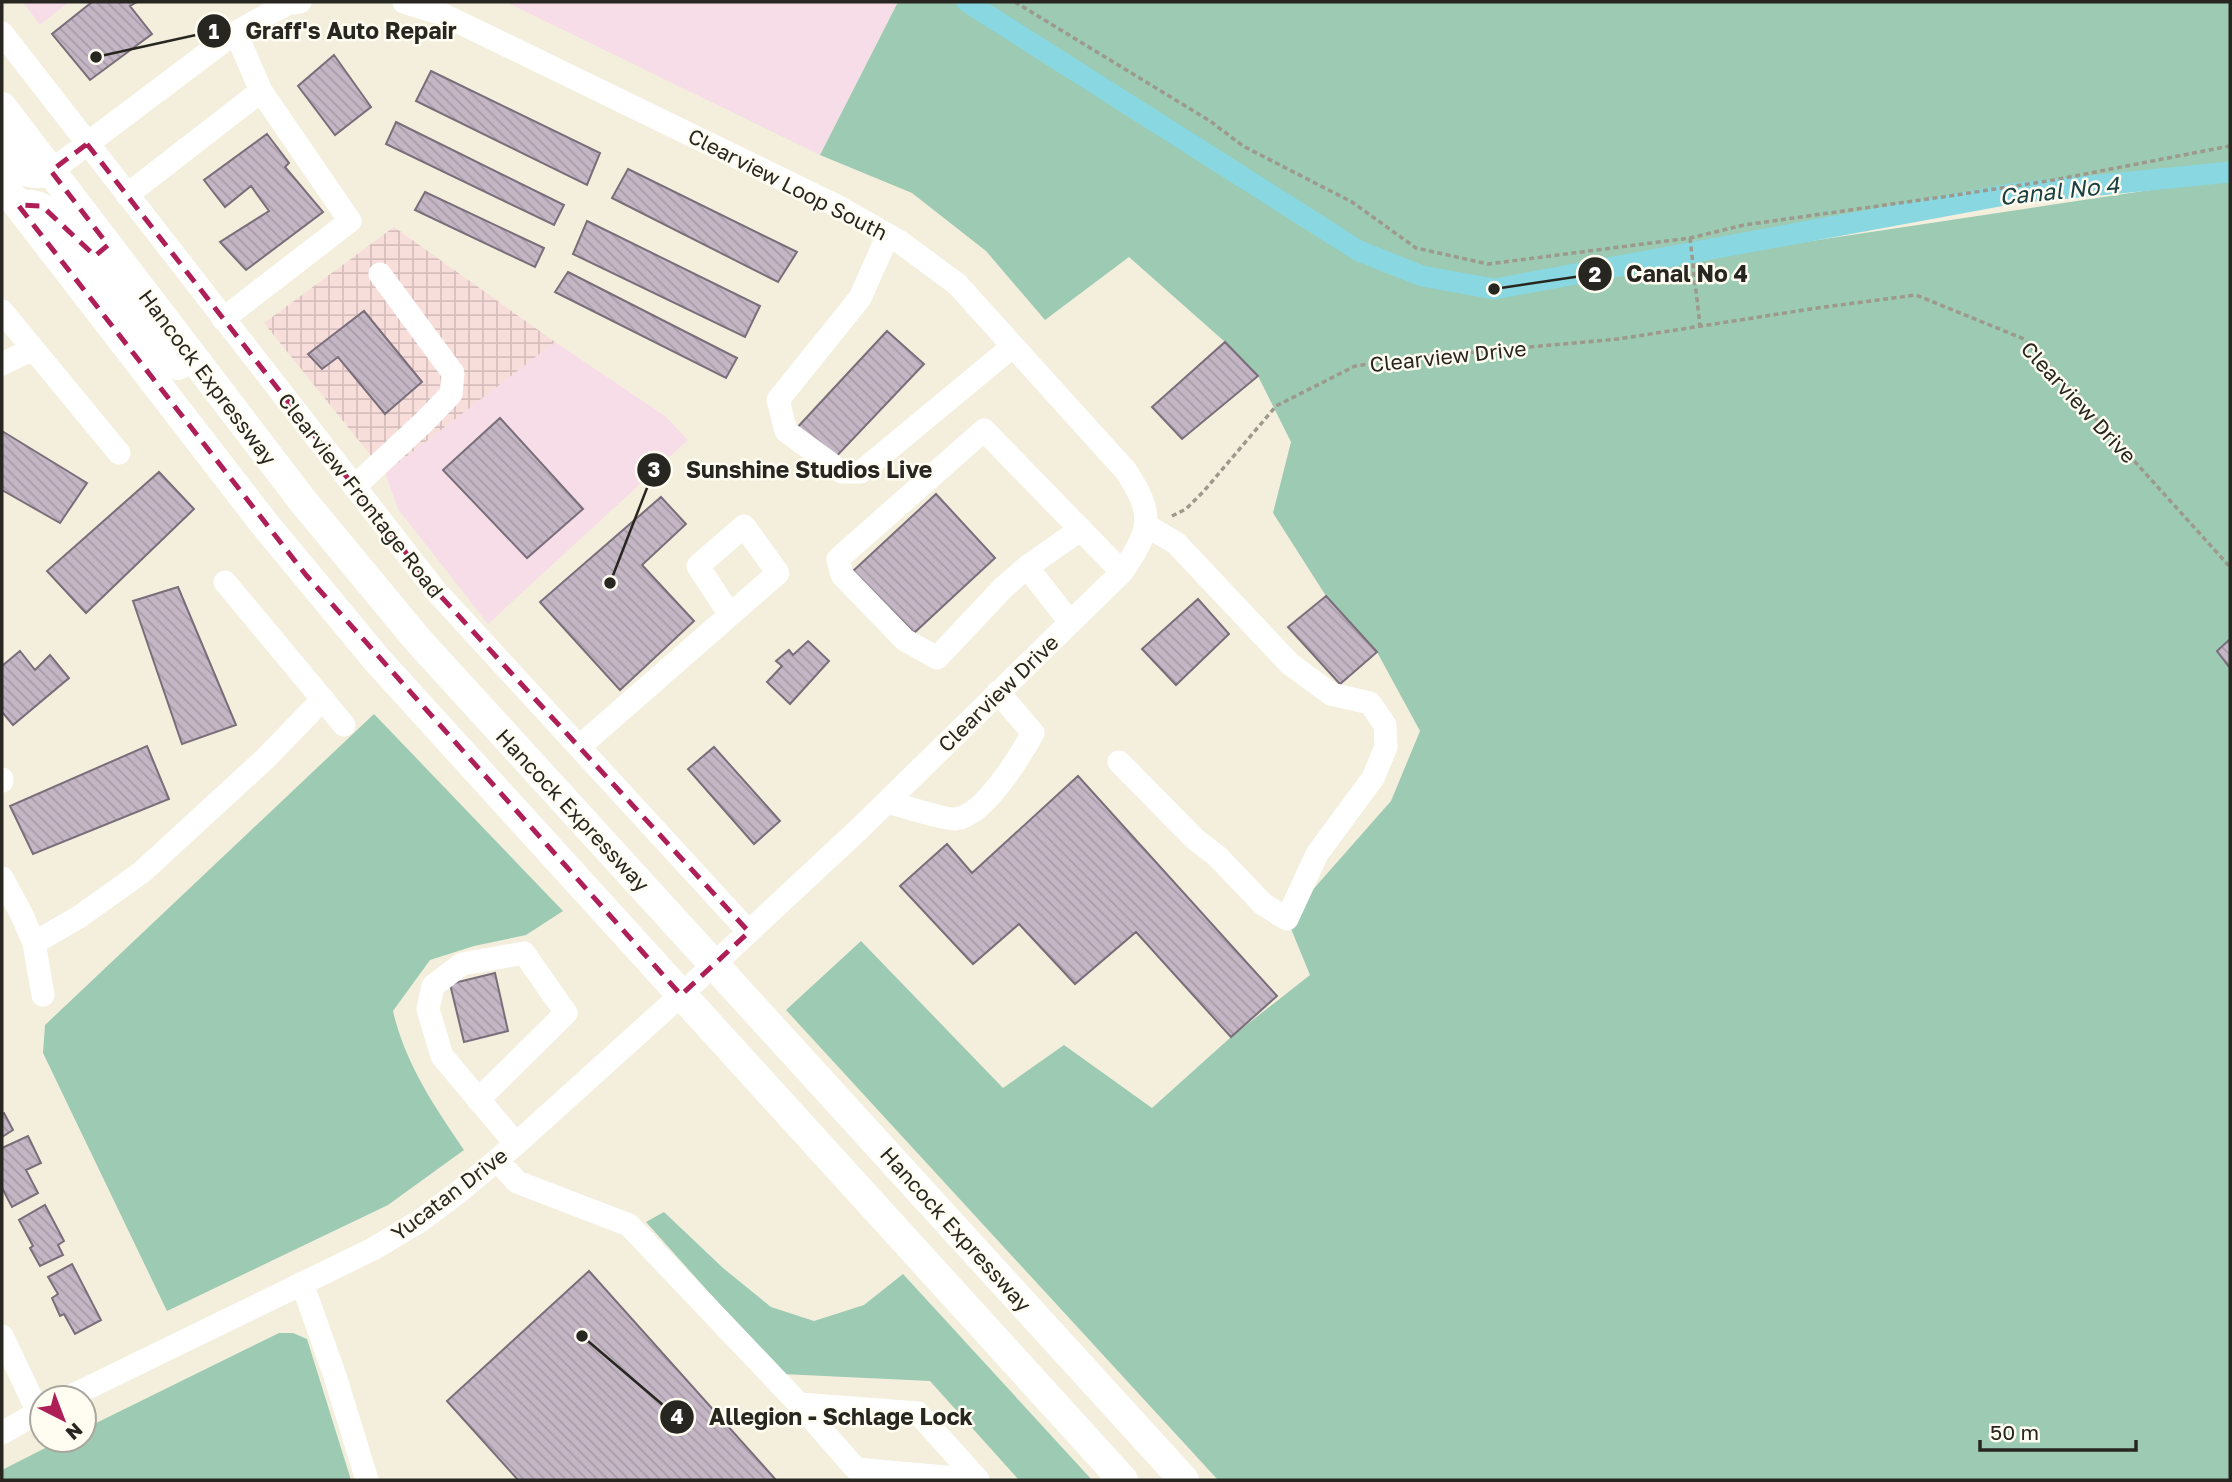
<svg xmlns="http://www.w3.org/2000/svg" width="2232" height="1482" font-family="'Golos Text',sans-serif">
	<style>
		.commercial { fill: #f6dde7 }
		.industrial { fill: url(#industrial-grid) }
		.green { fill: #9ccab2 }
		.lines { fill: none; stroke-linecap: round; stroke-linejoin: round }
		.canal { stroke: #89d7e1; stroke-width: 21 }
		.building { fill: url(#building-back-hatch); stroke: #7a6e7a; stroke-width: 2 }
		.path { stroke: #9d998c; stroke-width: 3.5; stroke-dasharray: 5 3.5; stroke-linecap: butt }
		.minor { stroke: #fff; stroke-width: 23 }
		.major { stroke: #fff; stroke-width: 30 }
		.marked { fill: none; stroke: #ae1f58; stroke-width: 5; stroke-dasharray: 14 9; stroke-linejoin: round }
		.labels { text-anchor: middle; dominant-baseline: central; stroke-width: 5; stroke-linejoin: round; paint-order: stroke }
		.street-label { font-size: 21px; fill: #282620; stroke: #fffcf1 }
		.water-label { font-size: 23px; font-style: italic; fill: #1c4145; stroke: #fffcf1 }
		.leader { fill: none; stroke: #282620; stroke-width: 2.5 }
		.callout-dot { fill: #282620; stroke: #fffcf1; stroke-width: 2.5 }
		.mark-label { font-size: 21px; text-anchor: middle; font-weight: bold; fill: #fff }
		.callout-label { font-size: 23px; text-anchor: middle; font-weight: bold; fill: #282620; stroke: #fffcf1; stroke-width: 5; stroke-linejoin: round; paint-order: stroke }
	</style>
	<defs>
		<pattern id="industrial-grid" width="8" height="8" patternUnits="userSpaceOnUse" patternTransform="scale(1.75)"><rect width="8" height="8" fill="#f8dedb"/><path d="M0 4h8M4 0v8" fill="none" stroke="#d5bebc"/></pattern>
		<pattern id="building-back-hatch" width="6" height="6" patternUnits="userSpaceOnUse" patternTransform="scale(1.75)"><rect width="6" height="6" fill="#c4b6c4"/><path d="M-1 5l2 2M0 0l6 6M5-1l2 2" fill="none" stroke="#a89ca8"/></pattern>
	</defs>
	<rect width="100%" height="100%" fill="#f4efdd"/>
	<path class="commercial" d="M23,2H69L40,25Z
		M506,2H898L820,155Z
		M555,342L665,416L688,440L488,624L398,509L385,473Z"/>
	<path class="industrial" d="M394,227L555,342L385,473L264,323Z"/>
	<path class="green" d="M898,2H2230V167L2010,194L1526,284L2230,178V1480H1218L786,1010L861,941L1003,1088L1064,1045L1152,1108L1231,1037L1310,975L1287,919L1391,801L1420,731L1377,652L1326,596L1273,513L1291,442L1258,376L1225,342L1129,257L1045,320L986,251L912,193L820,155Z
		M374,714L563,911L526,935L474,946L430,960L393,1011C405,1063 434,1106 464,1150L388,1205L167,1311L43,1053L45,1025Z
		M664,1212L723,1268L771,1307L814,1321L864,1305L903,1274L1092,1480H1019L930,1381L782,1374L646,1222Z
		M279,1333H293L307,1339L351,1480H2V1470L61,1440H84V1429Z"/>
	<g class="lines">
		<path class="canal" d="M967,2L1359,251L1422,276L1494,289L2010,194L2230,172"/>
	</g>
	<path class="building" d="M92,2H137L130,6L152,34L90,80L52,34Z
		M334,55L371,107L335,135L298,86Z
		M431,71L600,153L587,185L416,101Z
		M396,122L564,205L554,225L386,144Z
		M267,134L289,163L285,167L323,212L246,270L220,242L269,211L251,186L225,207L204,180Z
		M628,169L797,252L778,282L612,198Z
		M425,192L544,248L535,267L415,210Z
		M587,221L760,306L745,337L573,254Z
		M568,272L737,358L726,378L555,292Z
		M364,311L422,382L385,414L338,357L322,369L308,354Z
		M887,331L924,364L832,461L794,431Z
		M1225,342L1258,376L1182,439L1152,407Z
		M500,418L583,509L527,558L443,470Z
		M2,431L87,483L60,523L2,490Z
		M159,472L194,509L86,613L47,571Z
		M936,494L995,558L914,633L853,571Z
		M661,497L686,524L642,565L694,621L620,690L540,602Z
		M178,587L236,725L182,744L133,601Z
		M1326,596L1377,652L1340,684L1288,627Z
		M1198,599L1229,634L1176,685L1142,649Z
		M2230,639V668L2217,651Z
		M808,641L829,661L790,704L767,682L782,666L776,661L789,650L793,655Z
		M20,651L35,670L50,655L69,678L13,725L2,712V666Z
		M147,746L169,799L33,854L10,806Z
		M714,747L780,821L754,844L688,769Z
		M1078,776L1277,996L1231,1037L1136,932L1075,984L1019,924L973,964L900,886L947,844L972,873Z
		M495,973L508,1031L464,1042L450,984Z
		M4,1113L13,1130L2,1137V1114Z
		M28,1136L41,1163L26,1170L38,1193L12,1207L2,1188V1148Z
		M45,1205L64,1241L58,1245L63,1255L40,1266L30,1248L33,1246L19,1220Z
		M72,1264L101,1320L75,1334L64,1314L60,1316L52,1298L58,1294L48,1277Z
		M589,1271L776,1480H518L447,1401Z"/>
	<g class="lines">
		<path class="path" d="M1015,2L1210,121L1243,146L1352,202L1416,248L1488,264L1690,238L1744,225L1949,196L2054,180L2230,146
			M1690,238L1700,326
			M1172,516L1186,509L1204,491L1276,406L1355,366L1419,357L1618,339L1817,308L1916,295L2024,339L2230,567"/>
		<path class="minor" d="M2,33L435,590L749,932
			M51,171L233,34L287,4L300,2
			M127,195L261,91L236,33
			M888,235L860,298L778,400L786,431L842,472H861L1013,346
			M2,311L119,453
			M223,319L350,221L261,91
			M2,364L33,349
			M354,487L424,422L451,394L453,373L380,274
			M1081,529L1027,567L1003,588L937,658L905,640L842,575L838,559L984,430L1122,572
			M1027,567L1070,622
			M225,582L344,725
			M579,747L778,573L744,526L698,566L730,615
			M1119,762L1195,839L1217,856L1263,904L1287,919L1317,854L1373,778L1386,747L1385,725L1370,703L1331,694L1290,664L1176,543L1147,526
			M2,779V781
			M887,802C900,805 945,820 955,819C984,817 1020,756 1033,733L998,692
			M2,878L22,915L34,943L79,917L142,872L266,758L323,699
			M34,943L43,995
			M478,1100L566,1013L524,953L462,964L433,986L428,1009L442,1056L516,1144
			M497,1160L517,1182L629,1225L799,1404L856,1469L978,1480
			M302,1283L335,1376L367,1480
			M2,1336L38,1412
			M67,1398L373,1249L420,1221L460,1191L516,1144L681,995L857,831L1122,572C1151,530 1155,515 1126,471L957,284L900,242L837,206L442,14L404,2
			M799,1404L918,1413L978,1480
			M2,1433L42,1410"/>
		<path class="major" d="M2,107L302,500L417,639L1184,1480
			M2,148C18,167 25,178 51,171
			M2,184L263,522L378,661L1123,1480
			M18,205C34,203 41,206 53,217L151,337L178,365"/>
	</g>
	<path class="marked" d="M87,144L435,590L749,932L681,995L306,575L18,205L42,206L95,256L108,245L51,171Z"/>
	<g class="labels">
		<g class="street-label">
			<text transform="translate(788 184) rotate(27)">Clearview Loop South</text>
			<text transform="translate(1448 356) rotate(-6)">Clearview Drive</text>
			<text transform="translate(208 377) rotate(53)">Hancock Expressway</text>
			<text transform="translate(2079 402) rotate(47)">Clearview Drive</text>
			<text transform="translate(361 495) rotate(52)">Clearview Frontage Road</text>
			<text transform="translate(998 693) rotate(-44)">Clearview Drive</text>
			<text transform="translate(573 810) rotate(47)">Hancock Expressway</text>
			<text transform="translate(449 1194) rotate(-37)">Yucatan Drive</text>
			<text transform="translate(956 1229) rotate(48)">Hancock Expressway</text>
		</g>
		<g class="water-label">
			<text transform="translate(2059 190) rotate(-6)">Canal No 4</text>
		</g>
	</g>
	<path class="leader" d="M96 57L214 31M1494 289L1595 274M610 583L654 470M582 1336L677 1417"/>
	<g class="callout-dot">
		<circle cx="96" cy="57" r="7"/>
		<circle cx="1494" cy="289" r="7"/>
		<circle cx="610" cy="583" r="7"/>
		<circle cx="582" cy="1336" r="7"/>
		<circle cx="214" cy="31" r="18"/>
		<circle cx="1595" cy="274" r="18"/>
		<circle cx="654" cy="470" r="18"/>
		<circle cx="677" cy="1417" r="18"/>
	</g>
	<g class="mark-label">
		<text x="214" y="39">1</text>
		<text x="1595" y="282">2</text>
		<text x="654" y="477">3</text>
		<text x="677" y="1424">4</text>
	</g>
	<g class="callout-label">
		<text x="351" y="39">Graff's Auto Repair</text>
		<text x="1687" y="282">Canal No 4</text>
		<text x="809" y="478">Sunshine Studios Live</text>
		<text x="841" y="1425">Allegion - Schlage Lock</text>
	</g>
	<rect width="2232" height="1482" fill="none" stroke="#282620" stroke-width="7"/>
	<g transform="translate(63 1419) rotate(138)"><circle r="33" fill="#fffcf1" stroke="#a9a69d" stroke-width="2"/>
	<path d="M0-5L12 26L0 18L-12 26Z" fill="#ae1f58"/>
	<text y="-10" font-size="19" font-weight="bold" text-anchor="middle" fill="#282620">N</text>
	</g>
	<path d="M1980 1440v10h156v-10" fill="none" stroke="#282620" stroke-width="3.5"/>
	<text x="1990" y="1440" font-size="21" fill="#282620" stroke="#fffcf1" stroke-width="5" paint-order="stroke">50 m</text>
</svg>
